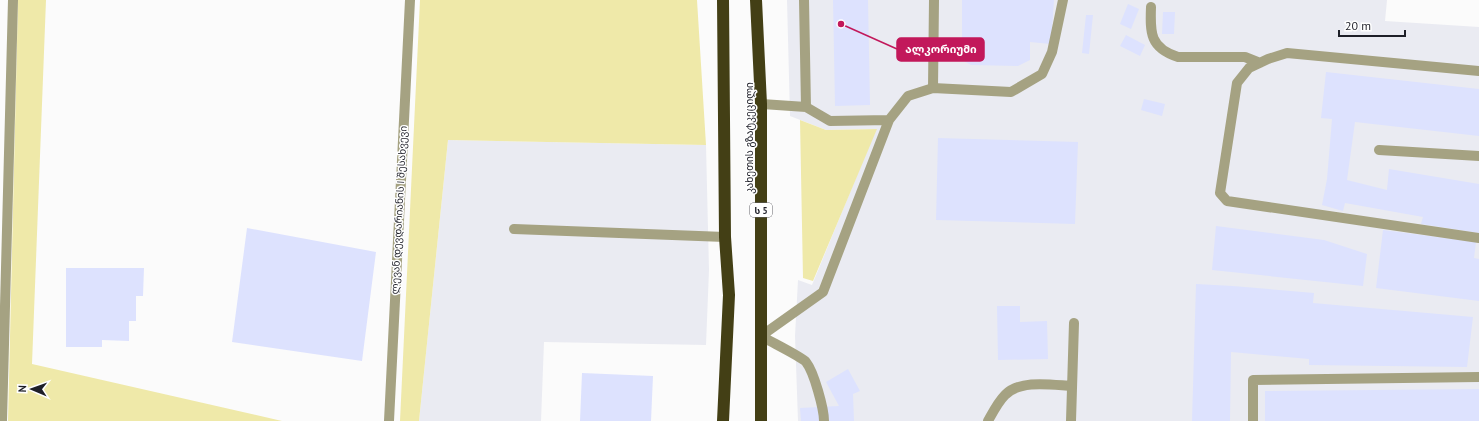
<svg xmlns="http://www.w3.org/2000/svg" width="1479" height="421" font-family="'PT Sans','Noto Sans Georgian',sans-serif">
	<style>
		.built { fill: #eaebf2 }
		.green { fill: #efe9a9 }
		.building { fill: #dde2fe }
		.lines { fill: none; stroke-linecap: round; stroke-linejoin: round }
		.minor { stroke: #a5a282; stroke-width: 10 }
		.highway { stroke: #433f15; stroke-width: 12 }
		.labels { text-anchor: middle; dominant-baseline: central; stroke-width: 3; stroke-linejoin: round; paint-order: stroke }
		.shield { fill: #fff; stroke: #626268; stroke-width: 1 }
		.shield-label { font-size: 9px; font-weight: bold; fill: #1e1f28 }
		.street-label { font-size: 10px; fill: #1e1f28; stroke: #fff }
		.leader { fill: none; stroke: #c2185b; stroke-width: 1.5 }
		.callout-dot { fill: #c2185b; stroke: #fff; stroke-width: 1.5 }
		.callout { fill: #c2185b; stroke: #c2185b; stroke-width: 1.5 }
		.callout-label { font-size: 11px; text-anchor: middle; font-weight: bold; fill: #fff }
	</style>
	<rect width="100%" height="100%" fill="#fbfbfb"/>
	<path class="built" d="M787,0H1387L1385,21L1479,27V421H798L795,336L798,280L812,285L876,129L826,130L790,116Z
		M448,140L706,145L709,270L706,345L544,342L541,421H419Z"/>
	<path class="green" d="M18,0H46L32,364L282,421H8Z
		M420,0H697L706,145L448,140L419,421H400Z
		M800,120L826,130L877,129L813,281L803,278Z"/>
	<path class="building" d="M833,0H868L870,105L835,106Z
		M962,0H1054L1051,44L1030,42V60L1018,66L971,65L962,60Z
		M1128,4L1139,9L1131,29L1120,24Z
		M1163,12H1175L1174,34H1162Z
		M1086,15H1093L1089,54L1082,53Z
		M1126,35L1145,45L1140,56L1120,46Z
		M1326,72L1479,89V136L1355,122L1347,180L1387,190L1389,169L1479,184V233L1421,224L1423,217L1345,203L1343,211L1322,205L1327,179L1332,119L1321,118Z
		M1144,99L1165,104L1162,116L1141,110Z
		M938,138L1078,142L1075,224L936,220Z
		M1216,226L1324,240L1367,254L1363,286L1212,270Z
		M247,228L376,252L362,361L232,342Z
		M1383,230L1476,242L1474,258L1479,259V301L1376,288Z
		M66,268H144L143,296H136V321H129V341L102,340V347H66Z
		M1196,284L1233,286L1314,293L1313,303L1473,317L1467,367L1309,365V359L1231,352L1230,421H1192Z
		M997,306H1020V322L1047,321L1048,359L998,360Z
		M848,369L860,391L853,394L854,421H801L800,408L839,406L826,382Z
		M582,373L653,376L651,421H580Z
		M1479,389V421H1265V391Z"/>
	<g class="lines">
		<path class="minor" d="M804,0L806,107
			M1151,7C1150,33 1150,48 1178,57H1245L1260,63
			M1479,71L1287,53L1268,59L1249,68L1237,83L1220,193L1227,201L1479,238
			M933,88L934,0
			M761,104L806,107L830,121L889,120
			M1379,150L1479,156
			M514,229L725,237
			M2,421L13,0
			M389,421L410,0
			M824,421C824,409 814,372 806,362C802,357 769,341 761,336L823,292L889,120L908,96L933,88L1011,92L1042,74L1052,52L1063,0
			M988,421C993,412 998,402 1005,395C1020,379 1053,385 1072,386
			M1071,421L1074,323
			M1253,421V380L1479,377"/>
		<path class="highway" d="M723,0L725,237L729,295L723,421
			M756,0L761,104V421"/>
	</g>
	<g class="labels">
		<rect class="shield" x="750" y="203" width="22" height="14" rx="3"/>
		<g class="shield-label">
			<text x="761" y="210">ს 5</text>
		</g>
		<g class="street-label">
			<text transform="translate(749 138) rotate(-90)">კახეთის გზატკეცილი</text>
			<text transform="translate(399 210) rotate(-87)">ლევან დევდარიანის I შესახვევი</text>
		</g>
	</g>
	<path class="leader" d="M841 24L897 49"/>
	<circle class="callout-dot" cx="841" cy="24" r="4"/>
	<rect class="callout" x="897" y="38" width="87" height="23" rx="4"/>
	<g class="callout-label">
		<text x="941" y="53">ალკორიუმი</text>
	</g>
	<g transform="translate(32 389) rotate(272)" stroke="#ffffff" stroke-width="3" paint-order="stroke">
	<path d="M0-3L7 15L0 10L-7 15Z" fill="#1e1f28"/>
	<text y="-6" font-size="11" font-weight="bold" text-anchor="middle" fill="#1e1f28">N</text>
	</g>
	<path d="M1339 30v6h66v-6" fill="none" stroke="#1e1f28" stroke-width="2"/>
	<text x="1345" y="30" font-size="12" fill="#1e1f28" stroke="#ffffff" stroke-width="3" paint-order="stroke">20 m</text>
</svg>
